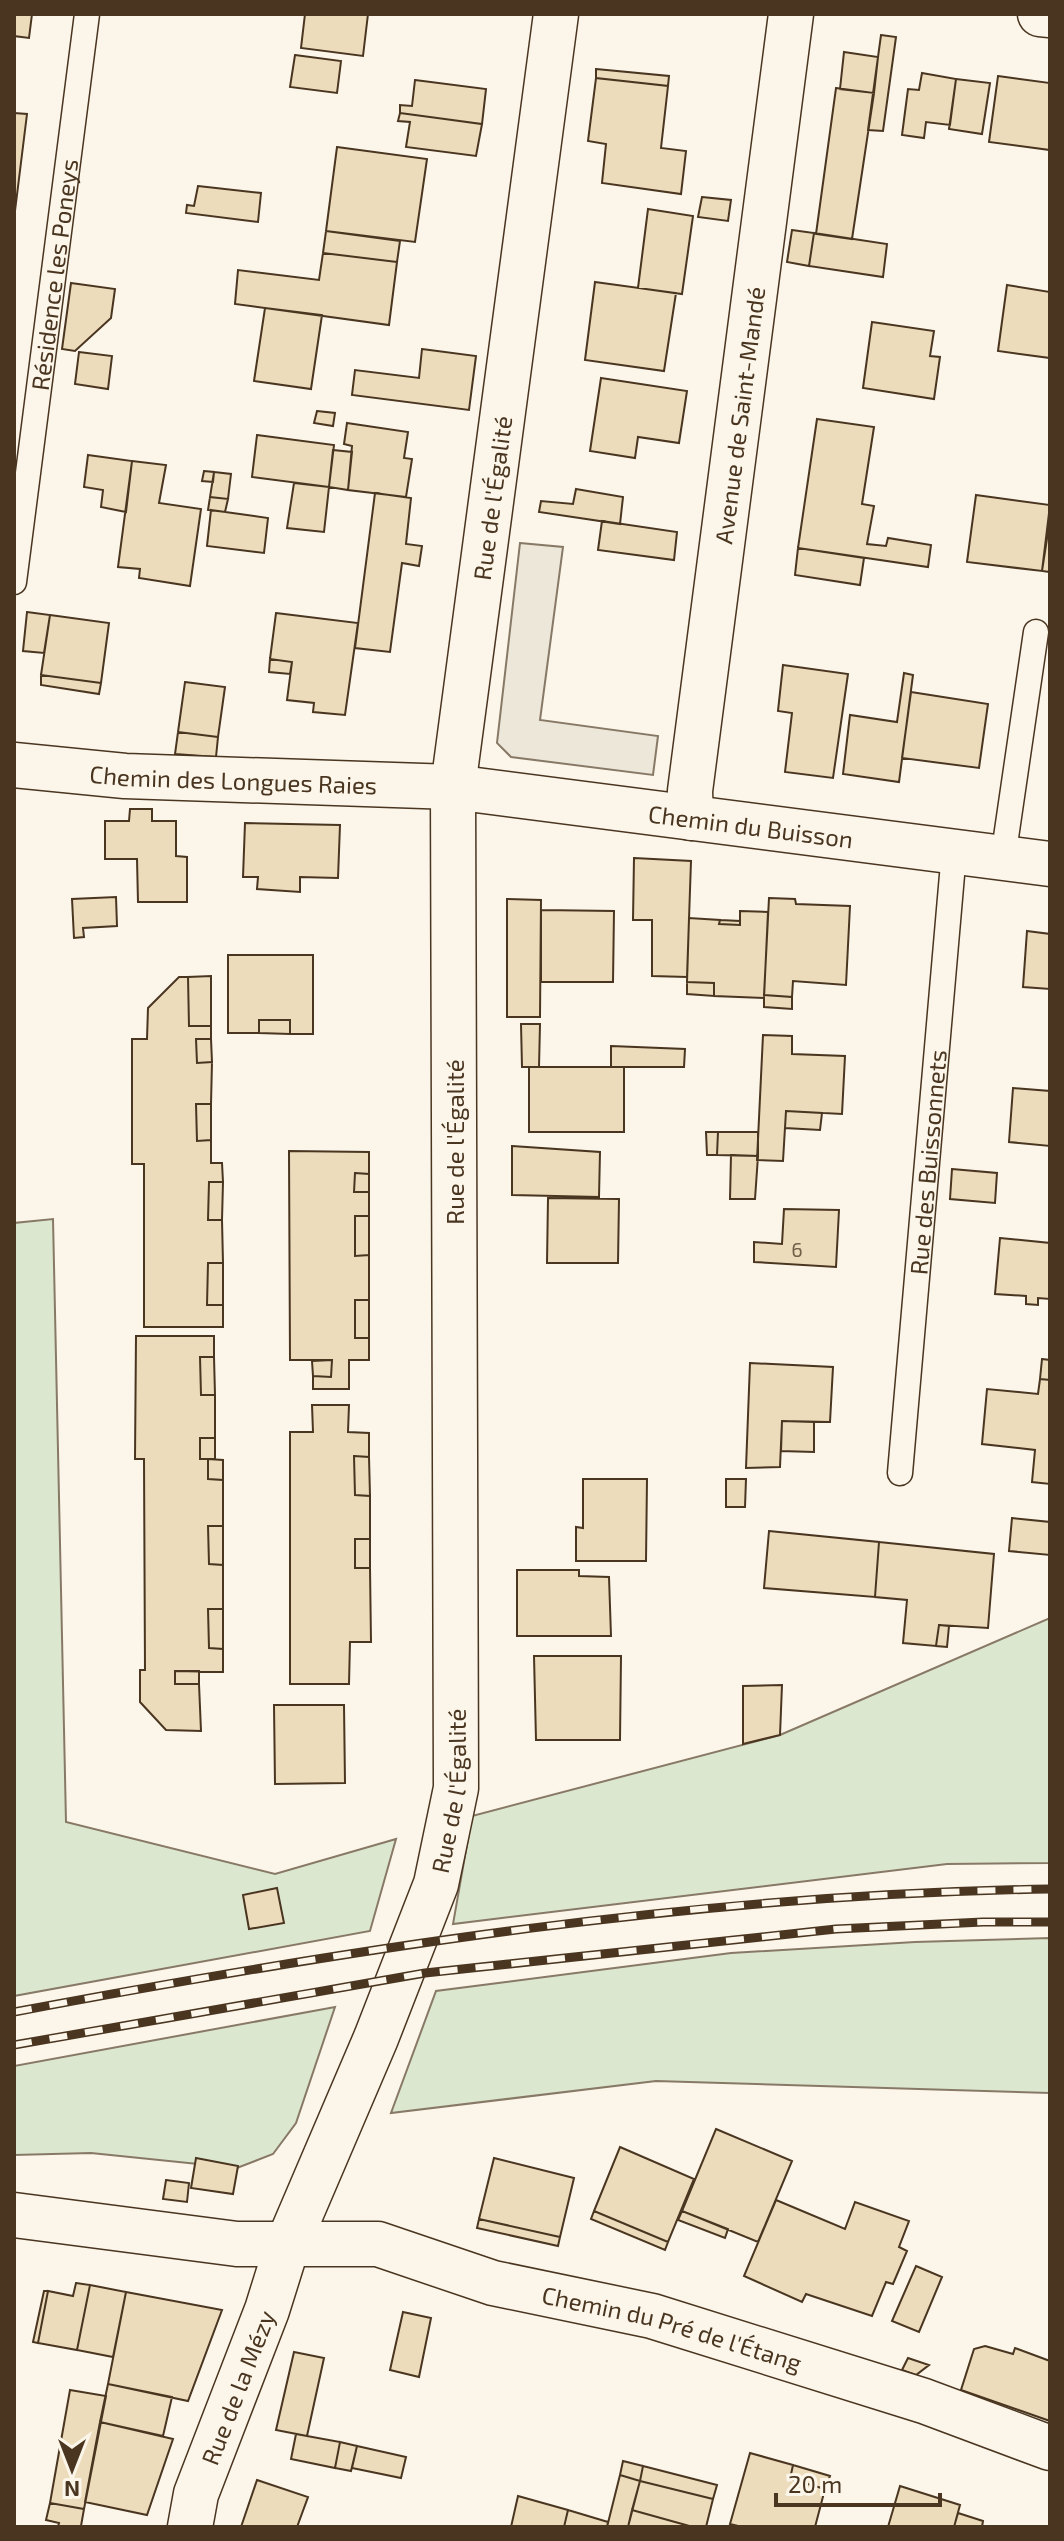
<svg xmlns="http://www.w3.org/2000/svg" width="1064" height="2541" font-family="'Exo 2',sans-serif">
	<style>
		.green { fill: #dce7d0; stroke: #887966; stroke-width: 2 }
		.parking { fill: #ede7d9; stroke: #887966; stroke-width: 2 }
		.building { fill: #ecdcbc; stroke: #4a3520; stroke-width: 2 }
		.lines { fill: none; stroke-linecap: round; stroke-linejoin: round }
		.lane-casing { stroke: #4a3520; stroke-width: 27 }
		.street-casing { stroke: #4a3520; stroke-width: 47 }
		.lane { stroke: #fbf6e9; stroke-width: 24 }
		.street { stroke: #fbf6e9; stroke-width: 44 }
		.rail-casing { stroke: #4a3520; stroke-width: 9 }
		.rail { stroke: #fbf6e9; stroke-width: 6; stroke-dasharray: 18; stroke-linecap: butt }
		.labels { text-anchor: middle; dominant-baseline: central; stroke-width: 6; stroke-linejoin: round; paint-order: stroke }
		.number-label { font-size: 20px; fill: #725f47 }
		.street-label { font-size: 24px; fill: #4a3520; stroke: #fbf6e9 }
	</style>
	<rect width="100%" height="100%" fill="#fbf6e9"/>
	<path class="green" d="M53,1219L66,1822L275,1874L396,1839L370,1931L14,1996V1223Z
		M1050,1618V1863L947,1864L453,1924L472,1816L780,1735Z
		M1050,1938V2093L656,2081L391,2113L436,1991L731,1953L915,1942Z
		M335,2007L296,2123L273,2154L237,2168L91,2153L14,2155V2066Z"/>
	<path class="parking" d="M520,543L563,547L540,720L658,736L653,775L511,757L497,743Z"/>
	<path class="building" d="M14,14H32L29,38L14,36Z
		M305,14H368L363,56L301,48Z
		M881,35L896,37L883,131L868,130Z
		M844,52L878,57L874,93L840,89Z
		M295,55L341,61L337,93L290,87Z
		M596,69L669,76L668,86L596,78Z
		M922,73L956,79L950,125L926,122L924,138L902,135L908,89L919,90Z
		M998,76L1050,83V150L989,142Z
		M596,78L668,86L661,148L686,151L681,194L602,183L606,144L588,141Z
		M956,79L990,83L982,134L949,129Z
		M415,80L486,89L482,124L400,113V105L412,106Z
		M836,88L874,93L852,239L816,234Z
		M14,113L27,114L14,219Z
		M400,113L482,124L476,156L406,147L410,122L398,121Z
		M337,147L427,159L415,242L326,231Z
		M198,186L261,193L258,222L186,213L187,205L194,206Z
		M702,197L731,200L728,221L698,217Z
		M648,209L693,216L682,294L638,288Z
		M792,230L814,233L809,266L787,262Z
		M326,231L400,241L397,262L323,253Z
		M814,233L887,244L883,277L809,266Z
		M323,253L397,262L389,325L235,304L238,270L319,280Z
		M595,282L676,293L664,371L585,360Z
		M71,283L115,289L111,318L75,351L62,349Z
		M1007,285L1050,292V358L998,351Z
		M265,308L322,315L311,389L254,381Z
		M872,322L934,331L930,356L940,357L934,399L863,388Z
		M422,349L476,356L469,410L352,395L355,370L419,378Z
		M79,352L112,356L108,389L75,384Z
		M601,378L687,391L679,443L638,437L635,458L590,451Z
		M317,411L335,413L333,426L314,423Z
		M817,419L874,427L862,504L874,506L867,544L886,546L888,538L931,545L928,567L798,548Z
		M347,423L408,432L404,458L412,459L406,497L348,490L352,446L344,444Z
		M257,435L334,445L329,487L252,477Z
		M333,450L352,452L348,490L329,487Z
		M88,455L132,461L126,512L101,507L103,490L84,487Z
		M132,461L166,465L159,503L201,509L190,586L139,578L140,569L118,567Z
		M204,471L214,472L213,482L202,481Z
		M214,472L231,474L228,499L210,497Z
		M294,483L329,487L324,532L287,528Z
		M576,489L623,497L620,524L539,512L541,501L573,504Z
		M375,493L411,498L406,544L422,546L419,566L402,563L390,652L355,648Z
		M976,495L1050,505L1042,571L967,562Z
		M210,497L228,499L225,512L208,510Z
		M211,510L268,518L264,553L207,546Z
		M1050,519V572L1042,571Z
		M602,521L677,532L674,560L598,550Z
		M798,548L864,558L860,585L795,575Z
		M27,612L50,615L44,653L23,651Z
		M276,613L358,623L345,715L313,712L314,703L287,700L292,662L270,659Z
		M50,615L109,623L101,683L41,675Z
		M270,659L292,662L290,674L269,672Z
		M783,665L848,674L833,778L785,772L792,713L778,711Z
		M904,673L913,675L899,782L843,774L850,715L897,722Z
		M41,675L101,683L99,694L41,685Z
		M185,682L225,687L218,737L178,732Z
		M911,692L988,704L979,768L902,758Z
		M178,732L218,737L216,757L175,754Z
		M130,809H152V821H176V856L187,857V902H138L137,859H105V821H129Z
		M245,823L340,825L338,878L300,877V892L257,889L258,877H243Z
		M634,858L691,861L687,977L652,976V920H633Z
		M116,897L117,926L83,928L84,937L74,938L72,899Z
		M769,898L795,899L796,904L850,906L846,985L793,981L792,997L764,995Z
		M507,899L541,900L540,1017H507Z
		M541,910L614,911L613,982H541Z
		M740,911L768,912L764,998L714,996V983L687,982L689,918L720,920L719,924L740,925Z
		M720,920L740,921V925L719,924Z
		M1027,931L1050,934V989L1023,987Z
		M228,955H313V1034H290V1020H259V1033H228Z
		M211,976V1026H189L188,977Z
		M179,977H188L189,1026H211V1039H196L197,1063L212,1062L211,1104H196L197,1141L211,1140V1163H222L223,1182H209L208,1220H222L223,1263H208L207,1305H223V1327H144V1164H132V1039H147L148,1008Z
		M687,982L714,983V996L687,994Z
		M764,995L792,997V1009L764,1007Z
		M259,1020H290V1034L259,1033Z
		M521,1024H540L539,1067H522Z
		M763,1035L792,1036V1054L845,1056L842,1114L786,1111L783,1161L757,1160Z
		M196,1039H211L212,1062L197,1063Z
		M611,1046L685,1049L684,1067H611Z
		M529,1067H624V1132H529Z
		M1013,1088L1050,1091V1146L1009,1142Z
		M196,1104H211V1140L197,1141Z
		M786,1111L822,1113L820,1130L785,1128Z
		M706,1132H718L717,1155H707Z
		M718,1132H758V1156L717,1155Z
		M512,1146L600,1152L599,1197L512,1195Z
		M289,1151L369,1152V1174L355,1173L354,1192H369V1216H355V1256L369,1255V1300H355V1338H369V1360H349V1389H313V1376L331,1377L332,1360H290Z
		M731,1155L758,1156L755,1199H730Z
		M952,1169L997,1173L995,1203L950,1199Z
		M355,1173L369,1174V1192H354Z
		M209,1182H223L222,1220H208Z
		M548,1198L619,1199L618,1263H547Z
		M784,1209L839,1210L836,1267L754,1262V1242L782,1244Z
		M355,1216H369V1255L355,1256Z
		M1000,1238L1050,1243V1299L1038,1298V1305L1026,1304V1296L995,1294Z
		M208,1263H223V1305H207Z
		M355,1300H369V1338H355Z
		M136,1336H214V1357H200L201,1395H215V1438H200V1459H208V1479L223,1480V1526H208L209,1564L223,1565V1609H208L209,1648L223,1649V1672L175,1671V1684H199L201,1731L166,1730L140,1702V1670H145L144,1459H135Z
		M200,1357H214L215,1395H201Z
		M1042,1359L1050,1360V1380L1040,1379Z
		M332,1360L331,1377L313,1376L312,1361Z
		M750,1363L833,1367L830,1422L782,1421L780,1467L746,1468Z
		M1040,1379L1050,1380V1484L1032,1482L1035,1450L982,1444L987,1389L1038,1394Z
		M312,1405H349L348,1432L369,1433V1457L354,1456L355,1495L370,1496V1539H355V1568H370L371,1642H350L349,1684H290V1432H313Z
		M782,1421L814,1422V1452L781,1451Z
		M200,1438H215V1459H200Z
		M354,1456L369,1457L370,1496L355,1495Z
		M208,1459L223,1460V1480L208,1479Z
		M583,1479H647L646,1561H576V1527L583,1528Z
		M726,1479H746L745,1507H726Z
		M1012,1518L1050,1522V1555L1009,1551Z
		M208,1526H223V1565L209,1564Z
		M769,1531L879,1542L875,1597L764,1588Z
		M355,1539H370V1568H355Z
		M879,1542L994,1554L988,1628L939,1625L936,1646L903,1643L907,1600L875,1597Z
		M517,1570H579V1576L609,1577L611,1636H517Z
		M208,1609H223V1649L209,1648Z
		M939,1625L949,1626L947,1647L936,1646Z
		M534,1656H621L620,1740H536Z
		M175,1671H199V1684H175Z
		M782,1685L780,1735L743,1744V1686Z
		M274,1705H344L345,1783L275,1784Z
		M277,1888L284,1923L249,1929L243,1895Z
		M716,2129L792,2161L758,2242L682,2211Z
		M620,2147L694,2179L668,2242L594,2211Z
		M196,2158L238,2166L233,2194L191,2188Z
		M494,2158L574,2178L560,2237L479,2219Z
		M166,2180L189,2183L187,2202L163,2199Z
		M776,2200L845,2229L855,2202L909,2221L899,2247L907,2251L893,2284L886,2282L872,2316L806,2294L802,2302L744,2276Z
		M594,2211L668,2242L665,2250L591,2219Z
		M682,2211L728,2229L725,2238L678,2220Z
		M479,2219L560,2237L558,2246L477,2228Z
		M916,2266L942,2277L919,2332L892,2321Z
		M76,2283L90,2285L77,2350L38,2343L48,2291L73,2296Z
		M90,2285L126,2292L113,2357L77,2350Z
		M44,2291H48L38,2343L33,2342Z
		M126,2292L222,2310L188,2401L108,2384Z
		M403,2312L431,2318L419,2377L390,2370Z
		M985,2346L1013,2354L1015,2348L1050,2361V2421L961,2390L974,2349Z
		M294,2352L324,2358L307,2436L276,2430Z
		M908,2358L929,2365L916,2375L902,2370Z
		M108,2384L172,2397L163,2436L100,2422Z
		M70,2390L106,2396L84,2509L50,2503Z
		M100,2422L173,2439L147,2515L85,2502Z
		M296,2434L340,2442L335,2468L291,2459Z
		M340,2442L357,2446L351,2471L335,2468Z
		M357,2446L406,2457L401,2478L352,2468Z
		M750,2453L793,2465L790,2479L825,2489L815,2527H742L730,2524Z
		M623,2461L643,2466L640,2481L620,2475Z
		M793,2465L830,2476L825,2489L790,2479Z
		M643,2466L717,2485L713,2499L640,2481Z
		M620,2475L640,2481L628,2527H607Z
		M257,2480L308,2497L297,2527H241Z
		M640,2481L713,2499L706,2527H693L632,2510Z
		M900,2486L960,2505L954,2527H888Z
		M518,2496L568,2510L564,2527H511Z
		M50,2503L84,2509L81,2526L58,2527L59,2523L46,2520Z
		M568,2510L608,2522L607,2527H564Z
		M632,2510L693,2527H628Z
		M958,2513L983,2521L982,2527H954Z"/>
	<g class="lines">
		<defs>
			<g id="lane">
				<path id="s1" d="M14,582L87,14"/>
				<path d="M1003,858L1036,632"/>
				<path id="s2" d="M900,1473L954,852"/>
			</g>
			<g id="street">
				<path d="M1040,14L1050,15"/>
				<path id="s3" d="M14,765L125,776L453,787L1050,864"/>
				<path id="s4" d="M691,818L690,791L791,14"/>
				<path id="s5" d="M14,2215L237,2244H378L493,2283L652,2316L924,2401L1050,2448"/>
				<path id="s6" d="M190,2527L196,2494L267,2310L287,2246L376,2038L436,1884L456,1788L453,787L556,14"/>
			</g>
		</defs>
		<use href="#lane" class="lane-casing"/>
		<use href="#street" class="street-casing"/>
		<use href="#lane" class="lane"/>
		<use href="#street" class="street"/>
		<defs>
			<path id="rail" d="M14,2012C355,1948 702,1894 1050,1889
				M14,2045L425,1973L836,1929L983,1922H1050"/>
		</defs>
		<use href="#rail" class="rail-casing"/>
		<use href="#rail" class="rail"/>
	</g>
	<g class="labels">
		<g class="number-label">
			<text x="797" y="1249">6</text>
		</g>
		<g class="street-label">
			<text stroke="none"><textPath href="#s1" startOffset="310">Résidence les Poneys</textPath></text>
			<text stroke="none"><textPath href="#s4" startOffset="406">Avenue de Saint-Mandé</textPath></text>
			<text stroke="none"><textPath href="#s6" startOffset="2080">Rue de l'Égalité</textPath></text>
			<text stroke="none"><textPath href="#s3" startOffset="220">Chemin des Longues Raies</textPath></text>
			<text stroke="none"><textPath href="#s3" startOffset="740">Chemin du Buisson</textPath></text>
			<text transform="translate(454 1142) rotate(-90)">Rue de l'Égalité</text>
			<text stroke="none"><textPath href="#s2" startOffset="312">Rue des Buissonnets</textPath></text>
			<text stroke="none"><textPath href="#s6" startOffset="784">Rue de l'Égalité</textPath></text>
			<text stroke="none"><textPath href="#s5" startOffset="672">Chemin du Pré de l'Étang</textPath></text>
			<text stroke="none"><textPath href="#s6" startOffset="148">Rue de la Mézy</textPath></text>
		</g>
	</g>
	<rect width="1064" height="2541" fill="none" stroke="#4a3520" stroke-width="32"/>
	<g transform="translate(72 2469) rotate(180)" stroke="#fbf6e9" stroke-width="6" paint-order="stroke">
	<path d="M0-6L14 30L0 20L-14 30Z" fill="#4a3520"/>
	<text y="-12" font-size="22" font-weight="bold" text-anchor="middle" fill="#4a3520">N</text>
	</g>
	<path d="M776 2493v12h164v-12" fill="none" stroke="#4a3520" stroke-width="4"/>
	<text x="788" y="2493" font-size="24" fill="#4a3520" stroke="#fbf6e9" stroke-width="6" paint-order="stroke">20 m</text>
</svg>
